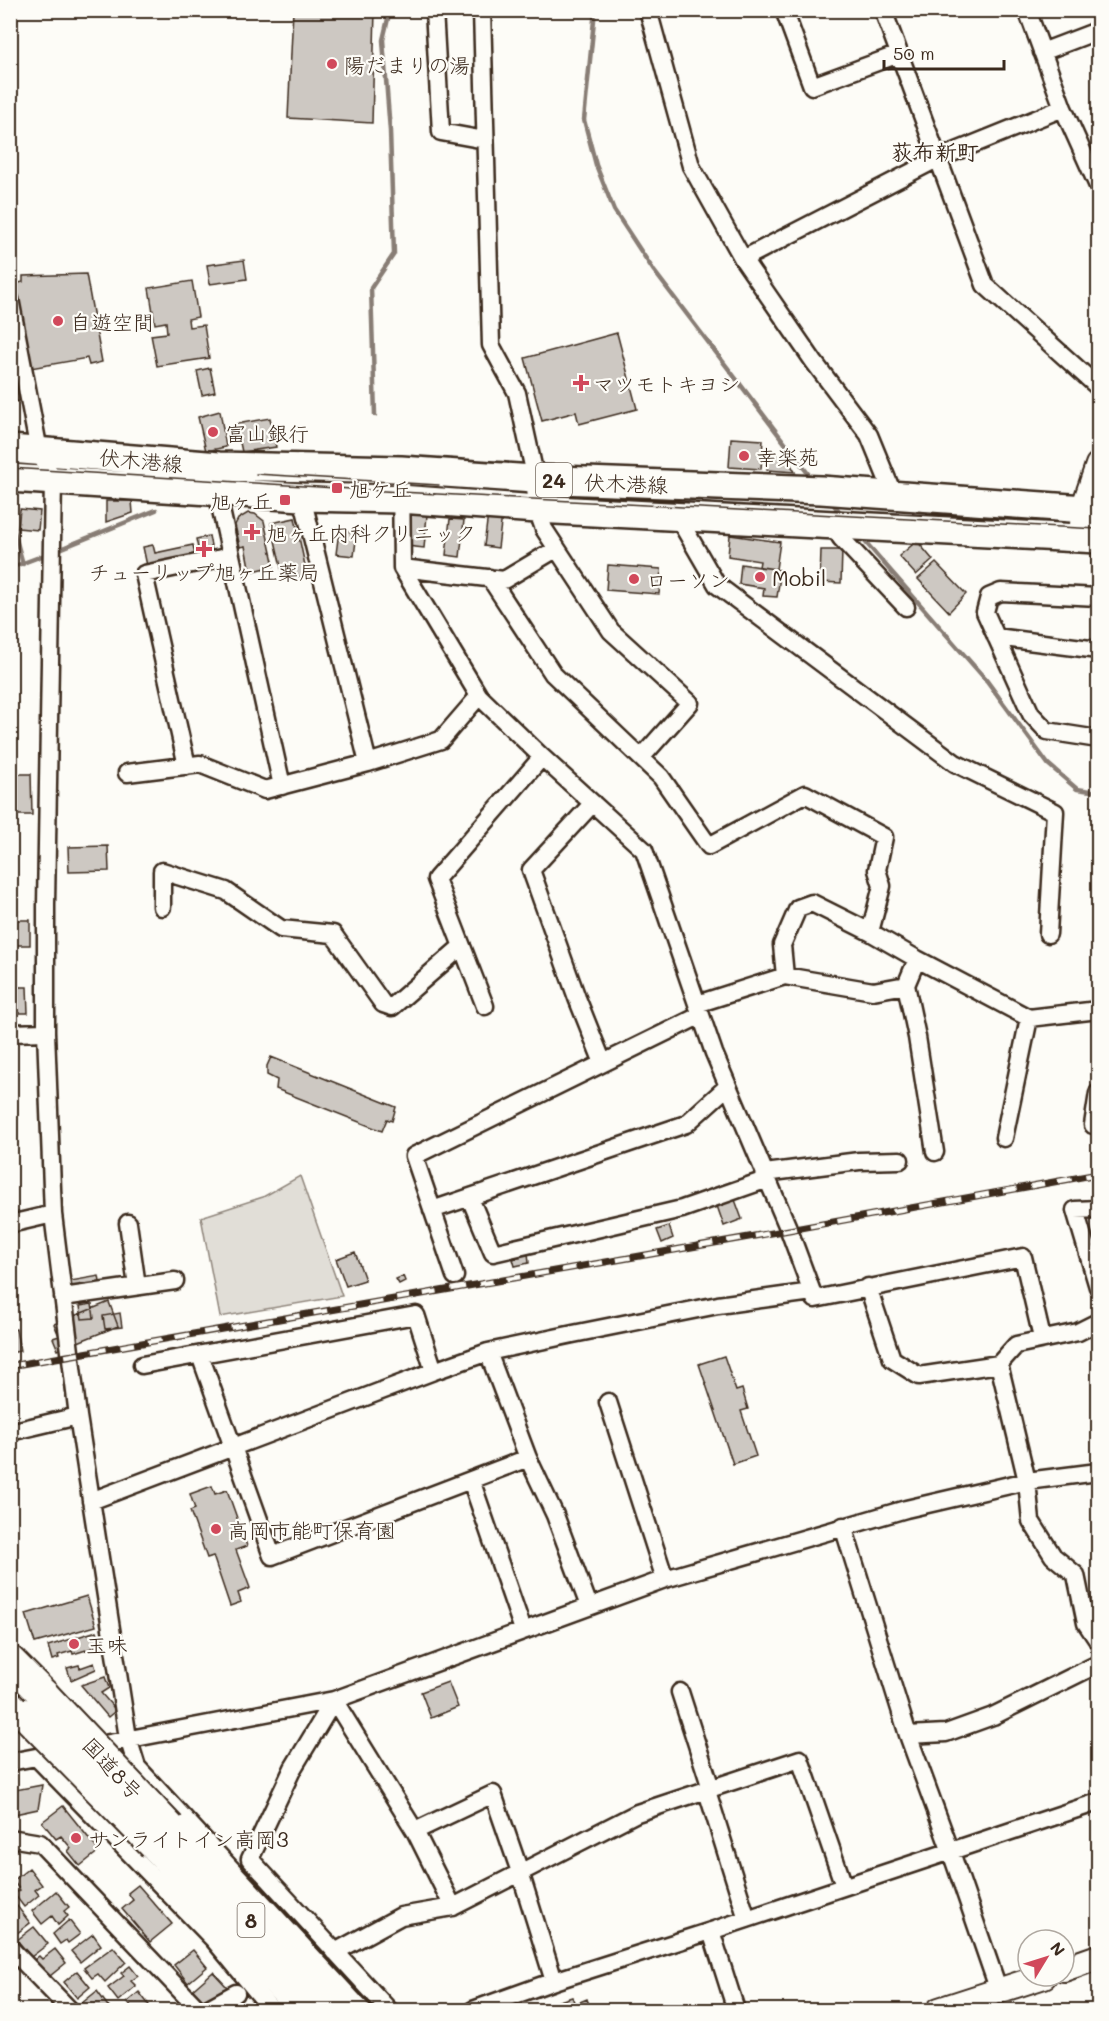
<svg xmlns="http://www.w3.org/2000/svg" width="1109" height="2021" font-family="Mali,'Klee One',sans-serif">
	<style>
		.green { fill: #e1ded7; stroke: #8e847a; stroke-width: 1.5 }
		.lines { fill: none; stroke-linecap: round; stroke-linejoin: round }
		.stream { stroke: #887d74; stroke-width: 4.5 }
		.building { fill: #cdc8c2; stroke: #3b2a1e; stroke-width: 1.5 }
		.street-casing { stroke: #3b2a1e; stroke-width: 21 }
		.secondary-casing { stroke: #3b2a1e; stroke-width: 28 }
		.primary-casing { stroke: #3b2a1e; stroke-width: 32 }
		.highway-casing { stroke: #3b2a1e; stroke-width: 34 }
		.street { stroke: #fdfcf7; stroke-width: 16 }
		.secondary { stroke: #fdfcf7; stroke-width: 24 }
		.primary { stroke: #fdfcf7; stroke-width: 27 }
		.highway { stroke: #fdfcf7; stroke-width: 30 }
		.tram { stroke: #3b2a1e; stroke-width: 1.5 }
		.rail-casing { stroke: #3b2a1e; stroke-width: 7 }
		.rail { stroke: #fdfcf7; stroke-width: 4.5; stroke-dasharray: 14; stroke-linecap: butt }
		.highway-bridge-casing { stroke: #3b2a1e; stroke-width: 34; stroke-linecap: butt }
		.highway-bridge { stroke: #fdfcf7; stroke-width: 30 }
		.poi-dot { fill: #d1495b; stroke: #fdfcf7; stroke-width: 2 }
		.labels { text-anchor: middle; dominant-baseline: central; stroke-width: 4.5; stroke-linejoin: round; paint-order: stroke }
		.shield { fill: #fdfcf7; stroke: #75695f; stroke-width: 1.5 }
		.shield-label { font-size: 20px; font-weight: bold; fill: #3b2a1e }
		.poi-label { font-size: 21px; fill: #3b2a1e; stroke: #fdfcf7; text-anchor: start }
		.street-label { font-size: 21px; fill: #3b2a1e; stroke: #fdfcf7 }
		.neighbourhood-label { font-size: 22px; font-weight: bold; fill: #3b2a1e; stroke: #fdfcf7 }
	</style>
	<rect width="100%" height="100%" fill="#fdfcf7"/>
	<filter id="ink" filterUnits="userSpaceOnUse"><feTurbulence type="fractalNoise" baseFrequency=".0167" numOctaves="2"/><feDisplacementMap in="SourceGraphic" scale="12" xChannelSelector="R" yChannelSelector="G"/><feConvolveMatrix kernelMatrix="1 2 1 2 8 2 1 2 1" color-interpolation-filters="sRGB"/></filter>
	<g filter="url(#ink)">
		<path class="green" d="M300,1176L342,1296L220,1317L201,1217L263,1197Z"/>
		<g class="lines">
			<path class="stream" d="M595,10L584,120L596,165L614,210L654,271L813,480
				M375,415L371,288L394,254L390,131L383,40L390,10
				M829,500L842,514
				M10,517L23,564
				M861,537L987,681L1048,764L1077,789L1098,792
				M55,551L156,510
				M10,568L47,554"/>
		</g>
		<path class="building" d="M293,10H375L372,123L288,118Z
			M244,260L247,279L210,284L207,265Z
			M86,274L102,362L89,365L87,358L31,368L15,284L23,282V276Z
			M192,281L198,317L188,319L189,327L204,325L209,358L157,366L151,335L167,333L166,322L155,324L149,288Z
			M617,333L637,409L579,424L576,412L542,421L525,358Z
			M210,368L215,392L202,395L197,371Z
			M15,379L20,401L10,403V380Z
			M220,411L226,447L206,451L198,417Z
			M270,418L276,447L242,452L236,424Z
			M731,438L763,440L761,469L729,467Z
			M767,455L786,456L795,472L767,470Z
			M106,501H132L133,513L106,522Z
			M20,509L40,511L38,530L18,528Z
			M248,513L255,514L264,521L274,566L250,572L245,546L240,547L235,525L238,519Z
			M410,513L427,515L424,548L407,546Z
			M488,514L502,515L498,548L484,546Z
			M295,518L307,575L284,580L271,523Z
			M450,519L464,520L460,557L446,555Z
			M339,531L357,533L354,556L336,554Z
			M730,535L780,542L776,569L759,567L760,561L728,556Z
			M209,536L215,565L202,567L196,539Z
			M917,541L933,560L916,575L899,556Z
			M153,545L155,553L193,545L198,570L150,580L143,547Z
			M821,550H842L841,583L820,582Z
			M1092,556H1098V579H1091Z
			M936,563L966,594L949,612L918,579Z
			M741,564L781,570L777,597L763,596L764,588L739,584Z
			M608,565L661,569L659,594L606,590Z
			M11,774H31L32,815H12Z
			M108,846L109,871L69,872L68,847Z
			M10,920H30V945H10Z
			M10,987H27L28,1013H10Z
			M271,1057L396,1107L392,1121L387,1119L382,1131L276,1089L277,1080L267,1075V1066Z
			M734,1197L742,1219L724,1226L716,1203Z
			M669,1226L673,1238L662,1243L657,1230Z
			M355,1252L365,1280L346,1286L336,1259Z
			M528,1253L529,1263L515,1266L513,1259L520,1258L519,1255Z
			M99,1276L102,1294L63,1302L59,1283Z
			M403,1276L405,1281L399,1284L396,1279Z
			M109,1302L118,1326L58,1350L53,1338L59,1336L54,1324Z
			M92,1304L94,1318L82,1319L80,1306Z
			M120,1313L122,1327L105,1329L103,1316Z
			M16,1329L20,1351L10,1353V1330Z
			M724,1356L736,1391L742,1389L748,1409L741,1411L756,1456L733,1464L699,1364Z
			M212,1486L215,1494L227,1490L247,1546L236,1550L250,1588L238,1593L241,1602L230,1606L213,1556L207,1558L190,1511L195,1509L190,1494Z
			M87,1596L96,1626L35,1643L26,1614Z
			M97,1631L101,1640L94,1642L96,1647L73,1654L72,1651L58,1655L59,1658L52,1660L48,1646Z
			M94,1663L96,1669L71,1680L67,1668L79,1665L80,1668Z
			M105,1677L109,1688L101,1693L114,1708V1712L108,1717L81,1685Z
			M448,1682L458,1707L431,1718L421,1692Z
			M42,1785L38,1809L10,1815V1791Z
			M63,1806L99,1851L80,1866L68,1851L71,1848L61,1836L56,1839L42,1822Z
			M29,1868L42,1885L35,1890L39,1895L24,1907L14,1894L20,1890L13,1881Z
			M138,1885L172,1924L150,1942L122,1909L133,1900L128,1893Z
			M56,1891L69,1907L64,1911L68,1916L58,1925L52,1916L42,1924L32,1911Z
			M10,1906L13,1909L17,1906L30,1923L12,1937Z
			M69,1920L80,1934L68,1943L66,1940L60,1944L53,1934Z
			M34,1927L48,1944L31,1957L17,1940Z
			M93,1934L101,1945L80,1962L71,1951Z
			M113,1947L126,1962L105,1982L98,1974L92,1978L84,1968Z
			M55,1949L66,1963L45,1980L27,1966L39,1956L42,1959Z
			M193,1950L207,1967L188,1983L174,1965Z
			M130,1966L138,1976L131,1981L136,1986L118,2001L108,1988L124,1976L121,1973Z
			M77,1971L90,1987L77,1998L64,1982Z
			M213,1972L227,1987L207,2005L204,2000L198,2005L189,1993Z
			M97,1991L110,2009L108,2010H80L77,2007Z
			M139,1992L149,2005L142,2010H134L127,2002Z
			M572,1997L575,2004L587,1999L591,2010H532Z"/>
		<g class="lines">
			<defs>
				<path id="street" d="M434,10L441,132L485,140
					M482,10L491,345L517,393L533,466L537,509L544,529L611,631L690,703L641,758
					M648,10L691,166L743,259L814,362L869,435L894,496
					M784,10L812,86L899,54
					M883,10L985,285L1098,387
					M1027,10L1063,108L1098,186
					M1042,52L1097,31L1098,25
					M743,259L937,159L1063,108
					M10,299L39,451L53,480L46,905V1032L53,1214L78,1416L128,1738L137,1767L362,2010
					M217,492L282,786
					M302,497L368,763
					M677,516L717,585L955,763L1055,812L1048,934
					M832,524L841,538L906,607
					M402,568L504,580L556,549
					M490,578L553,674L661,777L709,846L805,794L884,837L877,870L882,886L870,932
					M1098,597L1001,592L989,597L985,612L1031,714L1047,731L1098,739
					M996,637L1098,650
					M187,766L144,574L231,556
					M127,773L200,764L265,790L368,763L441,740L479,696
					M593,803L531,870L577,998L603,1063
					M162,907V871L226,891L281,929L333,934L383,1004L392,1007L462,946
					M785,976L782,945L798,908L812,903L870,932L917,959
					M697,1004L785,976L873,991L906,985
					M485,1006L436,879L542,757
					M10,1033L46,1032
					M1093,1125L1098,1093
					M1004,1138L1029,1018
					M935,1152L917,1037L906,985L917,959L1029,1018L1098,1010
					M765,1173L859,1161L900,1160
					M470,1198L493,1253L682,1209L768,1179
					M1098,1209L1075,1210L1098,1287
					M432,1210L686,1124L728,1086
					M128,1223L137,1286
					M10,1224L53,1214
					M455,1276L414,1156L701,1015
					M868,1287L892,1359L919,1376L999,1364L1016,1345L1078,1332L1098,1322
					M63,1297L175,1281
					M815,1299L1023,1257L1042,1338
					M488,1352L528,1458L555,1515L589,1606
					M200,1355L272,1556L528,1458
					M999,1364L1027,1481L1031,1521L1053,1556L1076,1575L1086,1623L1098,1641
					M142,1365L416,1315L434,1371
					M608,1402L665,1579
					M10,1432L78,1416
					M471,1480L523,1630
					M91,1501L434,1371L488,1352L573,1334L718,1305L812,1292L789,1230L714,1053L644,850L542,757L479,696L402,568L401,470
					M843,1526L908,1735L951,1852L999,1991
					M680,1692L709,1782L707,1791L747,1919
					M334,1700L293,1768L250,1859L389,2010
					M334,1700L415,1831L453,1907
					M908,1735L946,1733L993,1716L1098,1664
					M37,1758L214,1940L272,2010
					M10,1762L334,1700L665,1579L906,1509L1027,1481L1098,1472
					M415,1831L493,1794L520,1872L554,1981
					M10,1838L40,1843L199,2010
					M711,1931L736,2010
					M10,1948L70,2010
					M335,1952L401,1916L453,1907L637,1813L800,1759L844,1886
					M205,2010L236,1993
					M473,2010L554,1981L711,1931L1098,1802"/>
				<path id="secondary" d="M1082,526L1083,509L1098,465
					M1064,1969L1098,1957
					M939,2010L1044,1976"/>
				<path id="primary" d="M10,449L219,466L401,470L533,479L821,490L1098,510
					M10,478L302,497L400,499L537,509L1098,539"/>
				<path id="highway" d="M10,1661L44,1695
					M170,1828L335,2010
					M154,1845L303,2010"/>
			</defs>
			<use href="#street" class="street-casing"/>
			<use href="#secondary" class="secondary-casing"/>
			<use href="#primary" class="primary-casing"/>
			<use href="#highway" class="highway-casing"/>
			<use href="#street" class="street"/>
			<use href="#secondary" class="secondary"/>
			<use href="#primary" class="primary"/>
			<use href="#highway" class="highway"/>
			<path class="tram" d="M10,468L400,492L1098,529
				M256,474L439,485"/>
			<defs>
				<path id="rail" d="M10,1366L789,1230L1098,1174"/>
			</defs>
			<use href="#rail" class="rail-casing"/>
			<use href="#rail" class="rail"/>
			<defs>
				<path id="highway-bridge" d="M44,1695L170,1828
					M25,1714L154,1845"/>
			</defs>
			<use href="#highway-bridge" class="highway-bridge-casing"/>
			<use href="#highway-bridge" class="highway-bridge"/>
		</g>
	</g>
	<g class="poi-dot">
		<circle cx="332" cy="64" r="6"/>
		<circle cx="58" cy="321" r="6"/>
		<path d="M578 374h6v6h6v6h-6v6h-6v-6h-6v-6h6z"/>
		<circle cx="213" cy="432" r="6"/>
		<circle cx="744" cy="456" r="6"/>
		<rect x="331" y="482" width="12" height="12" rx="3"/>
		<rect x="279" y="494" width="12" height="12" rx="3"/>
		<path d="M249 523h6v6h6v6h-6v6h-6v-6h-6v-6h6z"/>
		<path d="M201 540h6v6h6v6h-6v6h-6v-6h-6v-6h6z"/>
		<circle cx="760" cy="577" r="6"/>
		<circle cx="634" cy="579" r="6"/>
		<circle cx="216" cy="1529" r="6"/>
		<circle cx="74" cy="1644" r="6"/>
		<circle cx="76" cy="1838" r="6"/>
	</g>
	<g class="labels">
		<g class="shield">
			<rect x="536" y="463" width="36" height="34" rx="4.5"/>
			<rect x="237.5" y="1903" width="27" height="34" rx="4.5"/>
		</g>
		<g class="shield-label">
			<text x="554" y="480">24</text>
			<text x="251" y="1920">8</text>
		</g>
		<g class="poi-label">
			<text x="344" y="64">陽だまりの湯</text>
			<text x="70" y="321">自遊空間</text>
			<text x="593" y="383">マツモトキヨシ</text>
			<text x="225" y="432">富山銀行</text>
			<text x="756" y="456">幸楽苑</text>
			<text x="349" y="488">旭ケ丘</text>
			<text x="273" y="500" text-anchor="end">旭ヶ丘</text>
			<text x="266" y="532">旭ヶ丘内科クリニック</text>
			<text x="204" y="571" text-anchor="middle">チューリップ旭ヶ丘薬局</text>
			<text x="772" y="577">Mobil</text>
			<text x="646" y="579">ローソン</text>
			<text x="228" y="1529">高岡市能町保育園</text>
			<text x="86" y="1644">玉味</text>
			<text x="88" y="1838">サンライトイン高岡3</text>
		</g>
		<g class="street-label">
			<text transform="translate(141 460) rotate(5)">伏木港線</text>
			<text transform="translate(626 483) rotate(2)">伏木港線</text>
			<text transform="translate(113 1768) rotate(47)">国道8号</text>
		</g>
		<g class="neighbourhood-label">
			<text x="935" y="151">荻布新町</text>
		</g>
	</g>
	<rect width="1109" height="2021" fill="none" stroke="#fdfcf7" stroke-width="36"/>
	<rect x="18" y="18" width="1073" height="1985" fill="none" stroke="#3b2a1e" stroke-width="2" filter="url(#ink)"/>
	<g transform="translate(1046 1958) rotate(52)"><circle r="28" fill="#fdfcf7" stroke="#afa8a0" stroke-width="1.5"/>
	<path d="M0-4.5L10 22L0 15L-10 22Z" fill="#d1495b"/>
	<text y="-9" font-size="16" font-weight="bold" text-anchor="middle" fill="#3b2a1e">N</text>
	</g>
	<path d="M884 60v9h120v-9" fill="none" stroke="#3b2a1e" stroke-width="3"/>
	<text x="893" y="60" font-size="18" fill="#3b2a1e" stroke="#fdfcf7" stroke-width="4.5" paint-order="stroke">50 m</text>
</svg>
